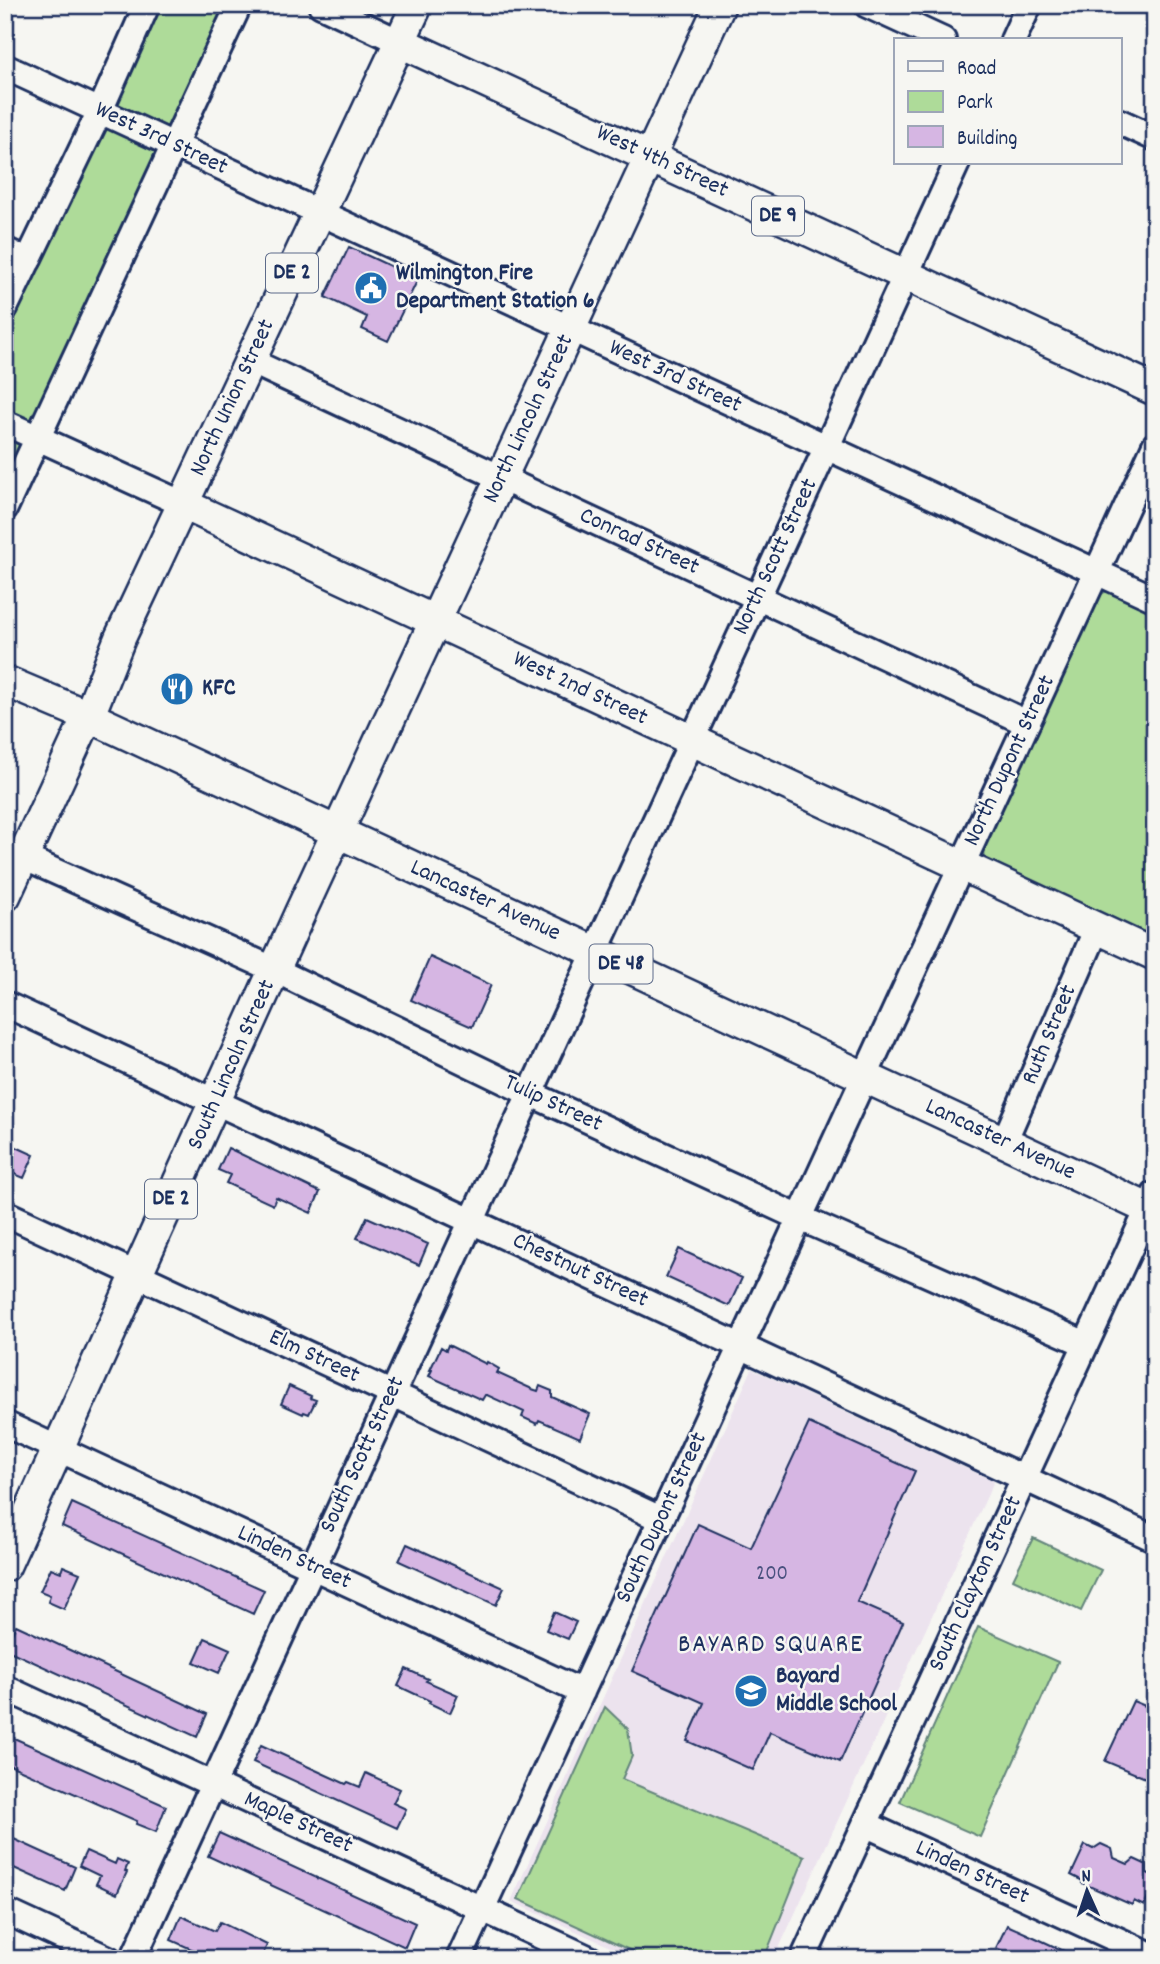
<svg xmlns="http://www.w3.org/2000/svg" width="1160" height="1964" font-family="Dekko,sans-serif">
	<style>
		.built { fill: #ece3ee }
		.green { fill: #aedb99; stroke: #64857c; stroke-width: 2 }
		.building { fill: #d6b6e3; stroke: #1b2f5e; stroke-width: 2 }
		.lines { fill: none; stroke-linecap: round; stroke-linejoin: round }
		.minor-casing { stroke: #1b2f5e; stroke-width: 30 }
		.major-casing { stroke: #1b2f5e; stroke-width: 35 }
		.minor { stroke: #f6f6f2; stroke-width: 24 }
		.major { stroke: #f6f6f2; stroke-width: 30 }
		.labels { text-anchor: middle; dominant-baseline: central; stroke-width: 5; stroke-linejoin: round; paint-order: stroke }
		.number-label { font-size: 21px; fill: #4a517f }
		.shield { fill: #f6f6f2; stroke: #5d6b8a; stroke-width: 2 }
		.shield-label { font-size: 23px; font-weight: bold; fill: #1b2f5e }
		.street-label { font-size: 24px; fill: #1b2f5e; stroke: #f6f6f2 }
		.poi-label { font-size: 24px; font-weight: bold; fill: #1b2f5e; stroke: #f6f6f2; text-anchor: start }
		.neighbourhood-label { font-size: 26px; letter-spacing: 2px; fill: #1b2f5e; stroke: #f6f6f2 }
	</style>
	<rect width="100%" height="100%" fill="#f6f6f2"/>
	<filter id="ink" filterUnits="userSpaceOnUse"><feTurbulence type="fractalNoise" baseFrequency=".0143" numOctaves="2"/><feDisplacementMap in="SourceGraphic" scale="14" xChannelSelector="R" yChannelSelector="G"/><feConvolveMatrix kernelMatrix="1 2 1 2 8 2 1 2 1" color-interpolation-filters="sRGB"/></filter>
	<g filter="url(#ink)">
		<path class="built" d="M752,1369L994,1481L774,1959H636L511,1901Z"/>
		<path class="green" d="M147,5H239L5,508V308Z
			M1114,591L1155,610V943L984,863L983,849L1098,596L1105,592Z
			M1033,1538L1101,1570L1081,1611L1013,1579Z
			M978,1627L1058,1662L980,1837L900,1802Z
			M605,1707L628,1729L632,1756L622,1779L805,1856L764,1959H649L518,1899Z"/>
		<path class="building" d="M349,247L418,279L388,341L362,329L367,317L325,297Z
			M430,957L491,985L472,1027L411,1000Z
			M12,1145L34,1155L24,1178L5,1170V1160Z
			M228,1148L320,1192L311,1213L276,1197L273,1205L226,1183L230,1175L218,1170Z
			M367,1217L428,1244L419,1265L357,1238Z
			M679,1249L742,1278L729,1306L666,1277Z
			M448,1345L486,1364L487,1362L499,1369L497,1373L532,1389L538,1391L540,1386L552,1391V1397L590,1414L580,1438L539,1420L537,1424L522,1417L524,1412L487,1395H485L482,1400L429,1376L432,1370H430L441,1347L446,1350Z
			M289,1386L311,1396L310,1398L316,1400L309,1414L304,1412L303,1414L281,1404Z
			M809,1423L915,1471L857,1602L903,1622L840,1762L770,1732L753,1770L687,1741L704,1703L632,1671L698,1524L751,1548Z
			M72,1503L264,1590L253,1614L62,1526Z
			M407,1544L504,1588L496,1605L399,1561Z
			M63,1566L80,1573L64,1609L48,1602L50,1595L40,1591L51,1568L61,1572Z
			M554,1612L576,1622L568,1639L546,1630Z
			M16,1625L207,1714L197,1737L5,1649Z
			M205,1638L230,1649L219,1673L194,1662Z
			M406,1669L428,1679L426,1681L458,1695L450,1713L429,1703L430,1701L398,1686Z
			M1133,1701L1155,1710V1782L1105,1761Z
			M5,1734L166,1806L156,1832L136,1824L137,1821L5,1763Z
			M261,1745L346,1784L348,1782L360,1787L366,1773L400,1789L393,1803L406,1809L397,1828L253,1762Z
			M219,1833L415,1923L405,1947L208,1856Z
			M5,1835L75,1867L65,1891L5,1864Z
			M1101,1844L1112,1849L1114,1858L1128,1864L1134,1859L1147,1865V1873L1155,1876V1881L1144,1906L1134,1901L1132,1905L1082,1883L1083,1881L1071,1875L1085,1845L1093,1849Z
			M86,1851L115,1864L117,1859L128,1864L125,1871L127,1872L117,1894L96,1884L100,1876L79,1866Z
			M181,1916L215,1931L220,1922L267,1945L261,1959H203L205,1955L171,1940Z
			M1007,1925L1036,1938L1081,1959H1021L996,1948Z"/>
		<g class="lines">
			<defs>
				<path id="minor" d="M321,5L400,42
					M867,5L943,40
					M1013,40L1029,5
					M5,67L1155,599
					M1120,122L1155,138
					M5,250L28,261
					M5,308L100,111L147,5
					M250,361L1027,723
					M5,423L183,504
					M5,508L239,5
					M23,857L275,970L529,1093L800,1218L1086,1344
					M5,1004L1155,1539
					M1004,1142L1097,928
					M5,1213L661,1519
					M5,1424L582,1692
					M5,1688L590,1959
					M865,1824L1155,1957
					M5,1911L109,1959
					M133,1959L957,163
					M459,1959L1155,445
					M803,1959L1155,1194"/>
				<path id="major" d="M400,42L1155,390
					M183,504L1155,955
					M5,681L88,716L1155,1212
					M5,896L94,703L120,638L417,5
					M5,1566L300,913L720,5"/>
			</defs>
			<use href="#minor" class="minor-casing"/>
			<use href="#major" class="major-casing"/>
			<use href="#minor" class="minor"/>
			<use href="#major" class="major"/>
		</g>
	</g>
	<defs>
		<symbol id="civic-disc" viewBox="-11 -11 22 22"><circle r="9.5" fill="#1f6fb2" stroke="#f6f6f2"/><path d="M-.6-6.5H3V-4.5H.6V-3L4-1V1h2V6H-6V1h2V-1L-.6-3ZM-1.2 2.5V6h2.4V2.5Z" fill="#fff"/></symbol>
		<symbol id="restaurant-disc" viewBox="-11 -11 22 22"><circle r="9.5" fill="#1f6fb2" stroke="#f6f6f2"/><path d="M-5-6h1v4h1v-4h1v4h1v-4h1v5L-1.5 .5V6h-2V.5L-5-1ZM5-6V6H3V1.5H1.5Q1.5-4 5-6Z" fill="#fff"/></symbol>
		<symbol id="school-disc" viewBox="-11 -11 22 22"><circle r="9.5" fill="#1f6fb2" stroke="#f6f6f2"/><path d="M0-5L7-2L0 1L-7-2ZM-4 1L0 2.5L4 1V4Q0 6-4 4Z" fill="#fff"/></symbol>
	</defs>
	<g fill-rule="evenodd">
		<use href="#civic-disc" x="352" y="269" width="38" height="38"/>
		<use href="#restaurant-disc" x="158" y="670" width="38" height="38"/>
		<use href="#school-disc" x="732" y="1672" width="38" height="38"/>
	</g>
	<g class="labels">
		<g class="number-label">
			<text x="772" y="1575">200</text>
		</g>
		<g class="shield">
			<rect x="752" y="196.5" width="52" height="39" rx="5"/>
			<rect x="266" y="253.5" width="52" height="39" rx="5"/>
			<rect x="589.5" y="944.5" width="63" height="39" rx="5"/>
			<rect x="145" y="1179.5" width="52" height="39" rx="5"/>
		</g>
		<g class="shield-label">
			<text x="778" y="216">DE 9</text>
			<text x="292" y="273">DE 2</text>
			<text x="621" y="964">DE 48</text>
			<text x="171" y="1199">DE 2</text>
		</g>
		<g class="street-label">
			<text transform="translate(161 139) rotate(25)">West 3rd Street</text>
			<text transform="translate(662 162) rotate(25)">West 4th Street</text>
			<text transform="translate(675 377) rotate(25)">West 3rd Street</text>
			<text transform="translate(233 398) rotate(-65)">North Union Street</text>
			<text transform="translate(529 419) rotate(-65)">North Lincoln Street</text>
			<text transform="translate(639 542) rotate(25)">Conrad Street</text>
			<text transform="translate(776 557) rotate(-65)">North Scott Street</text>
			<text transform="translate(580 689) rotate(25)">West 2nd Street</text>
			<text transform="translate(1010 761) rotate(-65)">North Dupont Street</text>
			<text transform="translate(485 901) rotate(25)">Lancaster Avenue</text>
			<text transform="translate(1050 1035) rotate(-67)">Ruth Street</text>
			<text transform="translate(232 1065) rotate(-66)">South Lincoln Street</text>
			<text transform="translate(553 1104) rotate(25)">Tulip Street</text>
			<text transform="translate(1000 1140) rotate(25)">Lancaster Avenue</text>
			<text transform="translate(580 1271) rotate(25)">Chestnut Street</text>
			<text transform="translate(314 1357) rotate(25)">Elm Street</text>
			<text transform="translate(363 1455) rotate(-65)">South Scott Street</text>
			<text transform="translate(662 1518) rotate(-65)">South Dupont Street</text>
			<text transform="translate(294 1558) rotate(25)">Linden Street</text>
			<text transform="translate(976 1584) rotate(-65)">South Clayton Street</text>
			<text transform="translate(298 1823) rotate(25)">Maple Street</text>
			<text transform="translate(972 1873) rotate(25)">Linden Street</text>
		</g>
		<g class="poi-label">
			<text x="396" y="274">Wilmington Fire<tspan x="396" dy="28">Department Station 6</tspan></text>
			<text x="202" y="689">KFC</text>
			<text x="776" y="1677">Bayard<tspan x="776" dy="28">Middle School</tspan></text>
		</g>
		<g class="neighbourhood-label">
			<text x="771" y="1645">BAYARD SQUARE</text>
		</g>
	</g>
	<rect width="1160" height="1964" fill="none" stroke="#f6f6f2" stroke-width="28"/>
	<rect x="14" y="14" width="1132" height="1936" fill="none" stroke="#1b2f5e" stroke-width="2.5" filter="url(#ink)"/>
	<rect x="894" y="38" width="228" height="126" fill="#f6f6f2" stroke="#9ea6b7" stroke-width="2"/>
	<rect x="908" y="61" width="35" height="10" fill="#f6f6f2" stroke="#9ea6b7" stroke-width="2"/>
	<text x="957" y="74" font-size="21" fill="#1b2f5e">Road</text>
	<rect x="908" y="91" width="35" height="21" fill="#aedb99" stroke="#9ea6b7" stroke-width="2"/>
	<text x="957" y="108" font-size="21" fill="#1b2f5e">Park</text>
	<rect x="908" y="126" width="35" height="21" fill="#d6b6e3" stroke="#9ea6b7" stroke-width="2"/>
	<text x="957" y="144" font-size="21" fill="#1b2f5e">Building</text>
	<g transform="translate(1087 1891) rotate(357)" stroke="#f6f6f2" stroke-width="5" paint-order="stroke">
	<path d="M0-5L12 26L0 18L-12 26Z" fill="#1b2f5e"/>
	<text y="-10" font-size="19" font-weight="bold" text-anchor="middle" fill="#1b2f5e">N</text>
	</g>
</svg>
